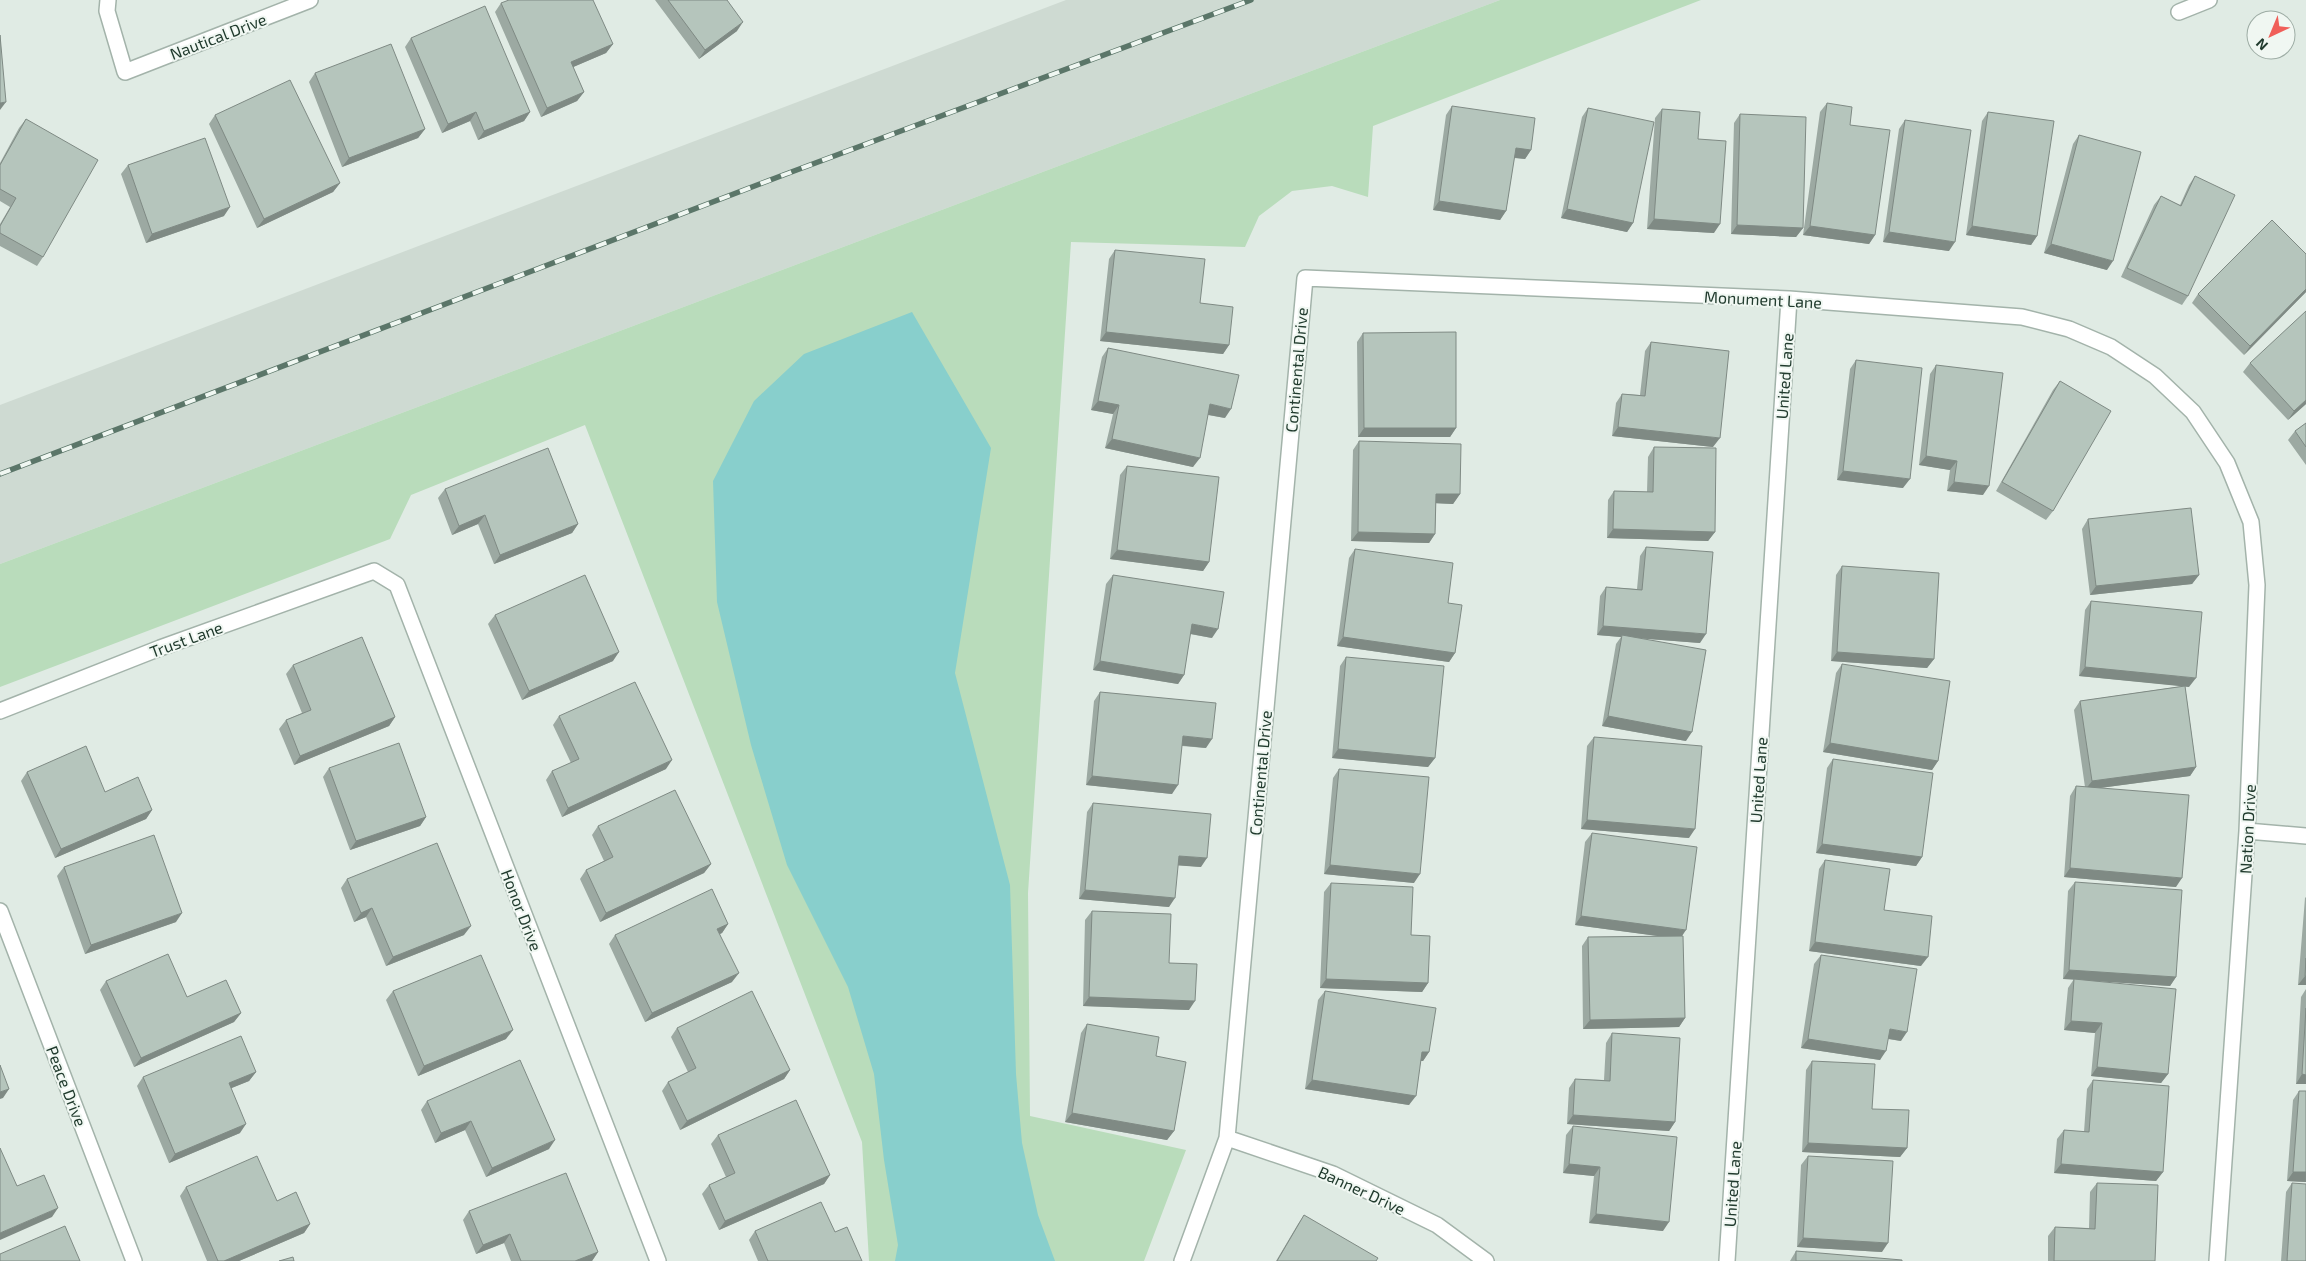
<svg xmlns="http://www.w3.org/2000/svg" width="2306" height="1261" font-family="'Exo 2',sans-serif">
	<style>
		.built { fill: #cedad2 }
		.green { fill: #b9dcbb }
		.water { fill: #88cfcc }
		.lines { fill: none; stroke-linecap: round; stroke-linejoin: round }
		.minor-casing { stroke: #a3b3aa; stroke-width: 18 }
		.minor { stroke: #fff; stroke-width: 15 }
		.rail-casing { stroke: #5b7669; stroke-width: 5.5 }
		.rail { stroke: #f0f7f2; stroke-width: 4; stroke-dasharray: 11; stroke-linecap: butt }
		.wall { fill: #9ca9a2 }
		.shaded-wall { fill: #7f8a84 }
		.building { fill: #b5c5bc; stroke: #7f8a84 }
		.labels { text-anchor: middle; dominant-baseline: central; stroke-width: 4; stroke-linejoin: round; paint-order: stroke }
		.street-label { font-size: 16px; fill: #213b2e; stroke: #f0f7f2 }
	</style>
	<rect width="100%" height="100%" fill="#e0ebe4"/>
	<path class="built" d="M1066,0H1500L0,564V405Z"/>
	<path class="green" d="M1500,0H1701L1373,126L1368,197L1332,186L1292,191L1259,216L1245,247L1071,242L1028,893L1030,1116L1186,1150L1144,1261H869L862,1142L585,425L411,495L390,539L0,687V564Z"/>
	<path class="water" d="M912,312L991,448L955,673L1010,885L1016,1074L1022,1143L1038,1215L1055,1261H895L898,1245L884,1160L874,1074L848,987L787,865L751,745L717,602L713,481L754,401L804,354Z"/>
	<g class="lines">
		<defs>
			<path id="minor" d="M108,0L107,11L125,72L310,0
				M2179,12L2209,0
				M0,711L160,648L374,571L397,585L658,1261
				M2247,831L2306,836
				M0,911L134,1261
				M1227,1138L1333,1174L1437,1225L1486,1261
				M1182,1261L1227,1138L1305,278L1789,299L2022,317L2069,329L2111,347L2155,376L2193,412L2227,463L2251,522L2257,585L2247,831L2217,1261
				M1727,1261L1789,299"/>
		</defs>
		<use href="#minor" class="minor-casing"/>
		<use href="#minor" class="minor"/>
		<defs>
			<path id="rail" d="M0,474L786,174L1251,0"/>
		</defs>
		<use href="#rail" class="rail-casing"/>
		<use href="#rail" class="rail"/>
	</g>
	<path class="wall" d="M655,0H727L737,31L699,59Z
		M501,3L613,44L606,53L573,67L584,92L577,101L541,117L495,12Z
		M411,38L530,112L524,121L478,140L470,121L442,133L405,47Z
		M315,73L425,129L418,138L342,167L309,82Z
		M1827,103L1850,125L1875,235L1869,244L1803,235L1820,112Z
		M1452,106L1531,150L1525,159L1514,158L1506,211L1500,220L1433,210L1446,115Z
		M1588,108L1633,223L1627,232L1561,218L1582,117Z
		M1662,109L1714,233L1647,229L1655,118Z
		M1988,112L2037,236L2031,245L1966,235L1982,121Z
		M1740,114L1803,228L1796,237L1731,234L1734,123Z
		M215,115L340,183L333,192L257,228L209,124Z
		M26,119L43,257L37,266L0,246V224L10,207L0,201V163L19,128Z
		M1905,120L1949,251L1883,242L1899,129Z
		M2079,135L2107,270L2044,253L2073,144Z
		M128,165L224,216L146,243L121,174Z
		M2195,176L2188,296L2182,305L2121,277L2154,205L2161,196L2180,205L2189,185Z
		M1115,250L1200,303L1229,345L1223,354L1100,341L1109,259Z
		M2306,292L2244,355L2192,303L2198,294Z
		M1363,333L1456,428L1450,437H1358L1357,342Z
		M1651,342L1713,447L1612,436L1616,403L1622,394L1640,395L1645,351Z
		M1108,348L1225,418L1208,415L1193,467L1105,448L1113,414L1091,410L1102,357Z
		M1856,360L1903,488L1837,480L1850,369Z
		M2250,363L2306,404L2288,420L2243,372Z
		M1936,365L1983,495L1947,491L1950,470L1919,465L1930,374Z
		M2060,381L2053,511L2046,520L1996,491L2053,390Z
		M2306,423V465L2288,440L2295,431Z
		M1359,441L1460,494L1453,504L1436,503L1435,534L1429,543L1351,541L1353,450Z
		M1654,447L1715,532L1708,541L1607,538L1608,500L1614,491L1647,492L1648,457Z
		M1127,466L1209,562L1203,571L1110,559L1120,475Z
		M445,489L578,524L572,533L494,564L478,524L452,535L438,498Z
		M2088,519L2199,575L2192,584L2090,595L2082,529Z
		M1646,547L1700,643L1637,638L1686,741L1602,726L1616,644L1621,637L1597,635L1600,596L1606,587L1637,589L1640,556Z
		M1355,549L1448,603L1455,653L1449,662L1337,646L1349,558Z
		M1842,566L1934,659L1927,668L1831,661L1836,575Z
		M1113,575L1212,638L1190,634L1184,675L1178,684L1093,670L1106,584Z
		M2091,601L2189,687L2185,686L2196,767L2190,776L2099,788L2176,887L2064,877L2070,796L2076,786L2085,787L2074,710L2080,701L2183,686L2079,676L2085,610Z
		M495,615L613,661L522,700L488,624Z
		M1346,657L1435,758L1428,767L1332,758L1340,666Z
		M1842,664L1938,761L1932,770L1823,752L1836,673Z
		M293,665L395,717L389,726L294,765L279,729L286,720L302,713L286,674Z
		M1100,692L1206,748L1182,746L1172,794L1086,785L1094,701Z
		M559,716L666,769L562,817L546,780L552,771L571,763L553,725Z
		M1594,737L1689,838L1581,829L1587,746Z
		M1833,759L1922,857L1916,866L1816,853L1827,768Z
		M329,768L426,817L420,826L350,850L323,777Z
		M1339,769L1414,883L1324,874L1333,778Z
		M27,772L105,792L152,810L146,819L55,858L21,781Z
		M1093,803L1201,867L1178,865L1169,907L1079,899L1087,812Z
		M598,826L711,864L704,873L600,922L580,879L586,870L604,861L592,835Z
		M1592,833L1682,936L1685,1018L1679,1027L1583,1029L1582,946L1588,937L1659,936L1575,925L1585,842Z
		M1825,860L1884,910L1921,966L1809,951L1819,869Z
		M64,867L176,922L85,954L57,876Z
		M347,879L464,935L386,966L366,917L354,922L341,888Z
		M2075,882L2176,977L2170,986L2098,981L2168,1074L2161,1083L2091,1076L2095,1033L2064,1030L2068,988L2074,979H2063L2068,891Z
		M1331,883L1411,935L1428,983L1422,992L1320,988L1324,892Z
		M2306,897V985H2298L2305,898Z
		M1092,911L1189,1010L1083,1006L1085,920Z
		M728,924L722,933L720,934L732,982L645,1022L609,944L615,935Z
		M1821,955L1901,1041L1888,1039L1880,1060L1801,1048L1814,964Z
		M106,981L187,997L241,1013L234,1022L134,1067L100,990Z
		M2306,989V1084H2296L2301,997Z
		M393,991L506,1039L418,1076L386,1000Z
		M1325,991L1429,1052L1423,1061H1421L1409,1105L1305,1089L1318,1000Z
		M1087,1024L1156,1056L1174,1131L1167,1140L1065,1122L1081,1033Z
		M677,1028L790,1070L784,1079L680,1130L662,1091L668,1082L688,1072L671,1037Z
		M1612,1033L1675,1122L1669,1131L1567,1124L1569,1088L1575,1079L1604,1080L1606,1043Z
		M1812,1061L1872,1109L1907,1148L1900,1157L1802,1152L1806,1070Z
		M256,1072L249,1081L231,1088L240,1133L169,1163L137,1086L143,1077Z
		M2093,1080L2163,1172L2156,1181L2054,1173L2057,1139L2064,1130L2084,1132L2087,1089Z
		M2299,1091L2306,1182L2287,1181L2293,1100Z
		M427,1101L549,1149L486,1177L465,1130L435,1143L421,1110Z
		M1573,1126L1663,1231L1589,1223L1594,1176L1563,1173L1566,1135Z
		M718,1135L830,1175L824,1184L719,1230L702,1194L709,1185L726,1177L711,1144Z
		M1808,1156L1882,1252L1797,1247L1801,1165Z
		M2097,1183L2155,1261H2048V1236L2055,1227L2089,1228L2090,1192Z
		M2292,1183L2306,1261H2281L2286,1192Z
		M186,1187L277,1201L310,1224L304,1233L239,1261H207L180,1196Z
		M469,1211L598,1252L592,1261H511L504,1243L476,1254L463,1220Z
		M1304,1215L1376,1261H1276L1298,1224Z
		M755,1231L862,1261H758L749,1240Z
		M1796,1251L1902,1261H1790Z"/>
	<path class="shaded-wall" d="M743,22L737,31L699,59L705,50Z
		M613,44L606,53L564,71L571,62Z
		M584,92L577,101L541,117L547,108Z
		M6,102L0,110V103Z
		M476,112L470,121L442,133L448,124Z
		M530,112L524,121L478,140L484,131Z
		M425,129L418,138L342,167L349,158Z
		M1516,148L1531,150L1525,159L1509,157Z
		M340,183L333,192L257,228L264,219Z
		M1439,201L1506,211L1500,220L1433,210Z
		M230,207L224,216L146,243L152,234Z
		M1567,209L1633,223L1627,232L1561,218Z
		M1654,219L1720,224L1714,233L1647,229Z
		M1737,225L1803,228L1796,237L1731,234Z
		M1810,226L1875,235L1869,244L1803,235Z
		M1972,226L2037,236L2031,245L1966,235Z
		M1889,232L1955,242L1949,251L1883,242Z
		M2051,244L2113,261L2107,270L2044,253Z
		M2306,289V292L2244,355L2250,346Z
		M1106,332L1229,345L1223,354L1100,341Z
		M2306,400V404L2288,420L2294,411Z
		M1098,401L1119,405L1113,414L1091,410Z
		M1210,404L1231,409L1225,418L1204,414Z
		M1618,427L1720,438L1713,447L1612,436Z
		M1364,428H1456L1450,437H1358Z
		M1112,439L1200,458L1193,467L1105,448Z
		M1926,456L1957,461L1950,470L1919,465Z
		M1843,471L1910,479L1903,488L1837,480Z
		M1954,482L1989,486L1983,495L1947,491Z
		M1436,494H1460L1453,504L1430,503Z
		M485,515L478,524L452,535L459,526Z
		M578,524L572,533L494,564L500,555Z
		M1613,529L1715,532L1708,541L1607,538Z
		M1358,532L1435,534L1429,543L1351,541Z
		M1117,550L1209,562L1203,571L1110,559Z
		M2199,575L2192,584L2090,595L2096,586Z
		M1192,624L1218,629L1212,638L1186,633Z
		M1603,626L1706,634L1700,643L1622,637V635L1621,637L1597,635Z
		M1343,637L1455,653L1449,662L1337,646Z
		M619,652L613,661L522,700L529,691Z
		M1837,652L1934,659L1927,668L1831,661Z
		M1100,661L1184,675L1178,684L1093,670Z
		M2085,667L2196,678L2189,687L2079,676Z
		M1608,716L1692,732L1686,741L1602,726Z
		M395,717L389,726L294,765L300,756Z
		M1183,736L1212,739L1206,748L1177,745Z
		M1830,743L1938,761L1932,770L1823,752Z
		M1338,749L1435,758L1428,767L1332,758Z
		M672,760L666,769L562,817L568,808Z
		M2196,767L2190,776L2085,790L2092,781Z
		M1092,776L1178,785L1172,794L1086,785Z
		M152,810L146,819L55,858L61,849Z
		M426,817L420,826L350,850L356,841Z
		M1587,820L1695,829L1689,838L1581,829Z
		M1822,844L1922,857L1916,866L1816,853Z
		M1179,856L1207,858L1201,867L1172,865Z
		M711,864L704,873L600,922L606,913Z
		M1330,865L1420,874L1414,883L1324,874Z
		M2070,868L2182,878L2176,887L2064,877Z
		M1085,890L1175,898L1169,907L1079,899Z
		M372,908L366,917L354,922L361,913Z
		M182,913L176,922L85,954L91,945Z
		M1581,916L1686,930L1680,939L1575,925Z
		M728,924L722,933L711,938L717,929Z
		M471,926L464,935L386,966L393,957Z
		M1815,942L1928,957L1921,966L1809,951Z
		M2069,970L2176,977L2170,986L2063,979Z
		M739,973L732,982L645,1022L652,1013Z
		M2305,976H2306V985H2298Z
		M1326,979L1428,983L1422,992L1320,988Z
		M1089,997L1195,1001L1189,1010L1083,1006Z
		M241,1013L234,1022L134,1067L141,1058Z
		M1685,1018L1679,1027L1583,1029L1590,1020Z
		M2071,1021L2102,1023L2095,1033L2064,1030Z
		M1890,1029L1907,1032L1901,1041L1884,1038Z
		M513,1030L506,1039L418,1076L424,1066Z
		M1808,1039L1886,1051L1880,1060L1801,1048Z
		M1422,1052H1429L1423,1061H1416Z
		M2097,1067L2168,1074L2161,1083L2091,1076Z
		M790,1070L784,1079L680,1130L687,1121Z
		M256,1072L249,1081L222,1092L229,1083Z
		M2302,1074L2306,1075V1084H2296Z
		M1312,1080L1416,1096L1409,1105L1305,1089Z
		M9,1089L3,1098L0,1099V1092Z
		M1072,1113L1174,1131L1167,1140L1065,1122Z
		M1573,1115L1675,1122L1669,1131L1567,1124Z
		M471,1121L465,1130L435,1143L441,1133Z
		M246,1124L240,1133L169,1163L175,1154Z
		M555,1140L549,1149L486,1177L492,1168Z
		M1808,1143L1907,1148L1900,1157L1802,1152Z
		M1569,1164L1600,1167L1594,1176L1563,1173Z
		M2061,1164L2163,1172L2156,1181L2054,1173Z
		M2293,1172H2306V1182L2287,1181Z
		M830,1175L824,1184L719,1230L725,1221Z
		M58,1208L52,1217L0,1240V1233Z
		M1596,1214L1669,1222L1663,1231L1589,1223Z
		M310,1224L304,1233L239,1261H224Z
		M510,1234L504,1243L476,1254L483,1245Z
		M1803,1238L1888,1243L1882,1252L1797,1247Z
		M598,1252L592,1261H575Z"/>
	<path class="building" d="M509,0H593L613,44L571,62L584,92L547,108L501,3Z
		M668,0H727L743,22L705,50Z
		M485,6L530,112L484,131L476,112L448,124L411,38Z
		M0,35L6,102L0,103Z
		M391,44L425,129L349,158L315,73Z
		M290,80L340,183L264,219L215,115Z
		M1827,103L1852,107L1850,125L1890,130L1875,235L1810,226Z
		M1452,106L1535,118L1531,150L1516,148L1506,211L1439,201Z
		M1588,108L1654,122L1633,223L1567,209Z
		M1662,109L1700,112L1698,139L1726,141L1720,224L1654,219Z
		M1988,112L2054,121L2037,236L1972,226Z
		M1740,114L1806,117L1803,228L1737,225Z
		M26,119L98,160L43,257L0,233V226L16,198L0,189V165Z
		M1905,120L1971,130L1955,242L1889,232Z
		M2079,135L2141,152L2113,261L2051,244Z
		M205,138L230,207L152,234L128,165Z
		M2195,176L2235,195L2188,296L2127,268L2161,196L2181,206Z
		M2272,220L2306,254V289L2250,346L2198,294Z
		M1115,250L1205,259L1200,303L1233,307L1229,345L1106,332Z
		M2306,311V400L2294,411L2250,363Z
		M1456,332V428H1364L1363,333Z
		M1651,342L1729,351L1720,438L1618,427L1622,394L1645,396Z
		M1108,348L1239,375L1231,409L1210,404L1200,458L1112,439L1119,405L1098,401Z
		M1856,360L1922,368L1910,479L1843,471Z
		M1936,365L2003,373L1989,486L1954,482L1957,461L1926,456Z
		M2060,381L2111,411L2053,511L2002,482Z
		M2306,423V447L2295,431Z
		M1359,441L1461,444L1460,494H1436L1435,534L1358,532Z
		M1654,447L1716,448L1715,532L1613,529L1614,491L1653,492Z
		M548,448L578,524L500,555L485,515L459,526L445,489Z
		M1127,466L1219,477L1209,562L1117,550Z
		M2191,508L2199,575L2096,586L2088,519Z
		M1646,547L1713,552L1706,634L1603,626L1606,587L1642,590Z
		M1355,549L1453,563L1448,603L1462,605L1455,653L1343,637Z
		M1842,566L1939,573L1934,659L1837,652Z
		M585,575L619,652L529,691L495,615Z
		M1113,575L1224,592L1218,629L1192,624L1184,675L1100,661Z
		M2091,601L2202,612L2196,678L2085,667Z
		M1622,635L1706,650L1692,732L1608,716Z
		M362,637L395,717L300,756L286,720L311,710L293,665Z
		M1346,657L1444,666L1435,758L1338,749Z
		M1842,664L1950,681L1938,761L1830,743Z
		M635,682L672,760L568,808L552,771L579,759L559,716Z
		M2185,686L2196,767L2092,781L2080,701Z
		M1100,692L1216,703L1212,739L1183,736L1178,785L1092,776Z
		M1594,737L1702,746L1695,829L1587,820Z
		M399,743L426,817L356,841L329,768Z
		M86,746L105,792L138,777L152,810L61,849L27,772Z
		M1833,759L1933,773L1922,857L1822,844Z
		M1339,769L1429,777L1420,874L1330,865Z
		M2076,786L2189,795L2182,878L2070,868Z
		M675,790L711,864L606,913L586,870L613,857L598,826Z
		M1093,803L1211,814L1207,858L1179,856L1175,898L1085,890Z
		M1592,833L1697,847L1686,930L1581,916Z
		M154,835L182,913L91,945L64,867Z
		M437,843L471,926L393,957L372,908L361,913L347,879Z
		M1825,860L1890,869L1884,910L1932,916L1928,957L1815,942Z
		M2075,882L2182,890L2176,977L2069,970Z
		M1331,883L1413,887L1411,935L1430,936L1428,983L1326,979Z
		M712,889L728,924L717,929L739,973L652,1013L615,935Z
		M1092,911L1171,914L1169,963L1197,964L1195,1001L1089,997Z
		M1683,936L1685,1018L1590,1020L1588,937Z
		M168,954L187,997L226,980L241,1013L141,1058L106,981Z
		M481,955L513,1030L424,1066L393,991Z
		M1821,955L1917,969L1907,1032L1890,1029L1886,1051L1808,1039Z
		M2306,958V976H2305Z
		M2074,979L2176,989L2168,1074L2097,1067L2102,1023L2071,1021Z
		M752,991L790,1070L687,1121L668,1082L696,1068L677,1028Z
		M1325,991L1436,1008L1429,1052H1422L1416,1096L1312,1080Z
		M2306,1008V1075L2302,1074Z
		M1087,1024L1159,1037L1156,1056L1186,1062L1174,1131L1072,1113Z
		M1612,1033L1680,1038L1675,1122L1573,1115L1575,1079L1610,1081Z
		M241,1036L256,1072L229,1083L246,1124L175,1154L143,1077Z
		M520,1060L555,1140L492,1168L471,1121L441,1133L427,1101Z
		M1812,1061L1875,1064L1872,1109L1909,1110L1907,1148L1808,1143Z
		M0,1065L9,1089L0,1092Z
		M2093,1080L2169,1086L2163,1172L2061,1164L2064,1130L2089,1132Z
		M2299,1091H2306V1172H2293Z
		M796,1100L830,1175L725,1221L709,1185L735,1173L718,1135Z
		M1573,1126L1677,1137L1669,1222L1596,1214L1600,1167L1569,1164Z
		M0,1148L17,1186L44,1175L58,1208L0,1233Z
		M257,1156L277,1201L296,1192L310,1224L224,1261H218L186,1187Z
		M1808,1156L1893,1161L1888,1243L1803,1238Z
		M566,1173L598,1252L575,1261H521L510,1234L483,1245L469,1211Z
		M2097,1183L2158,1185L2155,1261H2054L2055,1227L2095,1229Z
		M2292,1183L2306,1184V1261H2287Z
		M821,1202L835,1232L847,1227L862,1261H768L755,1231Z
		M1304,1215L1378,1258L1376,1261H1277Z
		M65,1226L80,1261H0V1254Z
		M1796,1251L1902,1260V1261H1796Z
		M293,1257L294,1261H279Z"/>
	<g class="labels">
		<g class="street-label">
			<text transform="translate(218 36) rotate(-21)">Nautical Drive</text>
			<text transform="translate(1763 299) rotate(3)">Monument Lane</text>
			<text transform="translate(1296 370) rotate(-85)">Continental Drive</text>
			<text transform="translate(1784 376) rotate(-86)">United Lane</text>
			<text transform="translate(186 639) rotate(-20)">Trust Lane</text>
			<text transform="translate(1260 773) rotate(-85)">Continental Drive</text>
			<text transform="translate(1758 780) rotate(-86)">United Lane</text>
			<text transform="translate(2247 829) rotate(-87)">Nation Drive</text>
			<text transform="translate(522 910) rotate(69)">Honor Drive</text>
			<text transform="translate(67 1086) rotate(69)">Peace Drive</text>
			<text transform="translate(1732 1184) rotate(-86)">United Lane</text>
			<text transform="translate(1362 1190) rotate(25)">Banner Drive</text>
		</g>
	</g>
	<g transform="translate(2271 35) rotate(224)"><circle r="24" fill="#f0f7f2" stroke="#9daca4"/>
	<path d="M0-4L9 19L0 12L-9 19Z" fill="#f05f59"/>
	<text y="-8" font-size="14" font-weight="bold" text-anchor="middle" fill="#213b2e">N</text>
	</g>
</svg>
